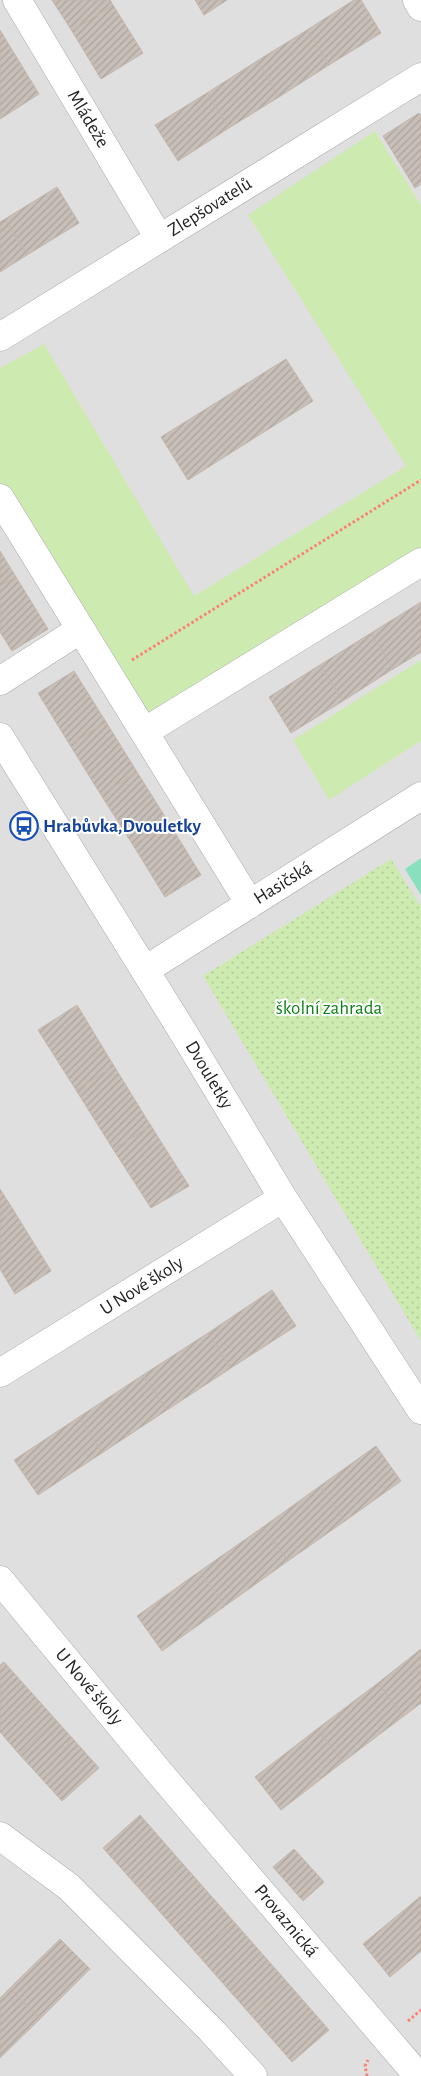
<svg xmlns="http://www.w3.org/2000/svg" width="421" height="2076" font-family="'Alegreya Sans',sans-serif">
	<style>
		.residential { fill: #e0dfdf }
		.grass { fill: #cdebb0 }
		.garden { fill: url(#garden-dots) }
		.pitch { fill: #88e0be }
		.building { fill: url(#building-hatch); stroke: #c4b6ab }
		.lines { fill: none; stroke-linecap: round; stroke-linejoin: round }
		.street-casing { stroke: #a9a9a9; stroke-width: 29 }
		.path { stroke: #fa8072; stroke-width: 3; stroke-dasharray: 2.5 2.5; stroke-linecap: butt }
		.street { stroke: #fff; stroke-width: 28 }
		.labels { text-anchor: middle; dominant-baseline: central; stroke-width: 4; stroke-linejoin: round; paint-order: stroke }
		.street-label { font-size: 19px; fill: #222; stroke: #fff }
		.transit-label { font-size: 19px; font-weight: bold; fill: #164399; stroke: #fff; text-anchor: start }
		.park-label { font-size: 19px; fill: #0c8416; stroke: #fff }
	</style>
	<defs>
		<pattern id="garden-dots" width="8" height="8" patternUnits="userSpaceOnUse" patternTransform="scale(1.25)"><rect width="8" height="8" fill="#cdebb0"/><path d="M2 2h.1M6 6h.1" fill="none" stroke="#b0c997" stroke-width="1.8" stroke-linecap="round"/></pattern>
		<pattern id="building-hatch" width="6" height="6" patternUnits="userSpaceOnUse" patternTransform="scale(1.25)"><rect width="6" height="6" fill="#c7bfb8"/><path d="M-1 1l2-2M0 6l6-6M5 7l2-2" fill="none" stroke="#aba49e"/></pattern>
	</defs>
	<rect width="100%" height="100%" fill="#f2efe9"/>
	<path class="residential" d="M0,0H421V2076H0Z"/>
	<path class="grass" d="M375,131L421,205V550L147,719L0,482V368L44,344L194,596L406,466L248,215Z
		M421,660V741L329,800L293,740Z"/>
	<path class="garden" d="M391,859L421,907V1341L203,976Z"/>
	<path class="pitch" d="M421,858V895L405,869Z"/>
	<path class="building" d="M52,0H110L113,5L72,31Z
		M195,0H227L204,15Z
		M354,0H361L381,33L329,65L307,30Z
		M113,5L143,53L101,79L72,31Z
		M0,30L39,94L0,119Z
		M307,30L329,65L279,97L257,61Z
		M257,61L279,97L229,128L207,93Z
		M207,93L229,128L178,161L155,125Z
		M419,113L421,116V184L415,188L383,136Z
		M57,187L79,223L27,255L5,219Z
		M5,219L27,255L0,272V222Z
		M286,359L313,401L188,480L161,437Z
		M0,551L16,577L0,586Z
		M16,577L48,629L12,651L0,632V586Z
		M421,602V652L393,669L371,633Z
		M371,633L393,669L343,701L320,665Z
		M320,665L343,701L291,733L269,697Z
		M74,671L106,722L70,745L38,693Z
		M106,722L137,772L101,795L70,745Z
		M137,772L169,823L133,845L101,795Z
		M169,823L201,875L165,897L133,845Z
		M77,1005L114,1066L76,1090L38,1030Z
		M114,1066L151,1126L113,1149L76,1090Z
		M151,1126L189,1186L151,1208L113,1149Z
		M0,1189L14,1211L0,1220Z
		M14,1211L51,1271L15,1294L0,1269V1220Z
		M272,1290L296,1326L231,1368L208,1333Z
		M208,1333L231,1368L167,1410L143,1375Z
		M143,1375L167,1410L102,1453L79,1417Z
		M79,1417L102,1453L38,1495L14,1460Z
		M376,1446L401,1481L345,1521L320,1486Z
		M320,1486L345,1521L288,1561L263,1527Z
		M263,1527L288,1561L225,1606L200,1571Z
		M200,1571L225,1606L162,1651L137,1616Z
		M421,1649V1703L404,1716L378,1683Z
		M4,1662L56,1720L19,1754L0,1732V1665Z
		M378,1683L404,1716L343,1762L317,1729Z
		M56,1720L99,1768L62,1801L19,1754Z
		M317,1729L343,1762L281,1810L255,1777Z
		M140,1815L182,1863L145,1895L103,1848Z
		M294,1849L324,1882L303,1901L273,1867Z
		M182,1863L235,1923L198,1955L145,1895Z
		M421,1896V1951L390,1977L363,1944Z
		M235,1923L287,1982L250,2014L198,1955Z
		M60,1939L90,1969L40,2019L10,1988Z
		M287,1982L329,2030L292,2062L250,2014Z
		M10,1988L40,2019L0,2058V1998Z"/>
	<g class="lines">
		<defs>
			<path id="street" d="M17,0L159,238
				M417,0L421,7
				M0,337L421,77
				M0,498L250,904
				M0,681L81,629
				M144,732L421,562
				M0,737L180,1027L283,1198L421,1410
				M145,970L421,796
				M0,1373L283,1198
				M0,1580L158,1771L414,2071
				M0,1836L69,1887L211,2030L253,2076"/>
		</defs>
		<use href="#street" class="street-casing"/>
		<path class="path" d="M132,660L421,480
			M408,2021L421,2010
			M367,2076L365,2066L368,2060"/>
		<use href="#street" class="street"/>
	</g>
	<defs>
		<symbol id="bus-ring" viewBox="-11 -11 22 22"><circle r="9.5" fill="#fff" stroke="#1a4fb4" stroke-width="1.5"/><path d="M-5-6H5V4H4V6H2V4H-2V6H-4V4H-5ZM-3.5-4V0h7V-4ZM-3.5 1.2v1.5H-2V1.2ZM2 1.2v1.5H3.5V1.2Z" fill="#1a4fb4"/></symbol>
	</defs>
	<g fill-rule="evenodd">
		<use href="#bus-ring" x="8" y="810" width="32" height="32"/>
	</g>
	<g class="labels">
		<g class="street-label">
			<text transform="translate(88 119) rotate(59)">Mládeže</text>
			<text transform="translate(210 207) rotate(-32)">Zlepšovatelů</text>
			<text transform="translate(283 883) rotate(-32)">Hasičská</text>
			<text transform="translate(209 1075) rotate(59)">Dvouletky</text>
			<text transform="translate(142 1286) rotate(-32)">U Nové školy</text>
			<text transform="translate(89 1687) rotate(50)">U Nové školy</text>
			<text transform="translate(286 1921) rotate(50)">Provaznická</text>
		</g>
		<g class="transit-label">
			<text x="43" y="826">Hrabůvka,Dvouletky</text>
		</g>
		<g class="park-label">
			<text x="329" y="1008">školní zahrada</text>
		</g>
	</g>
</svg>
